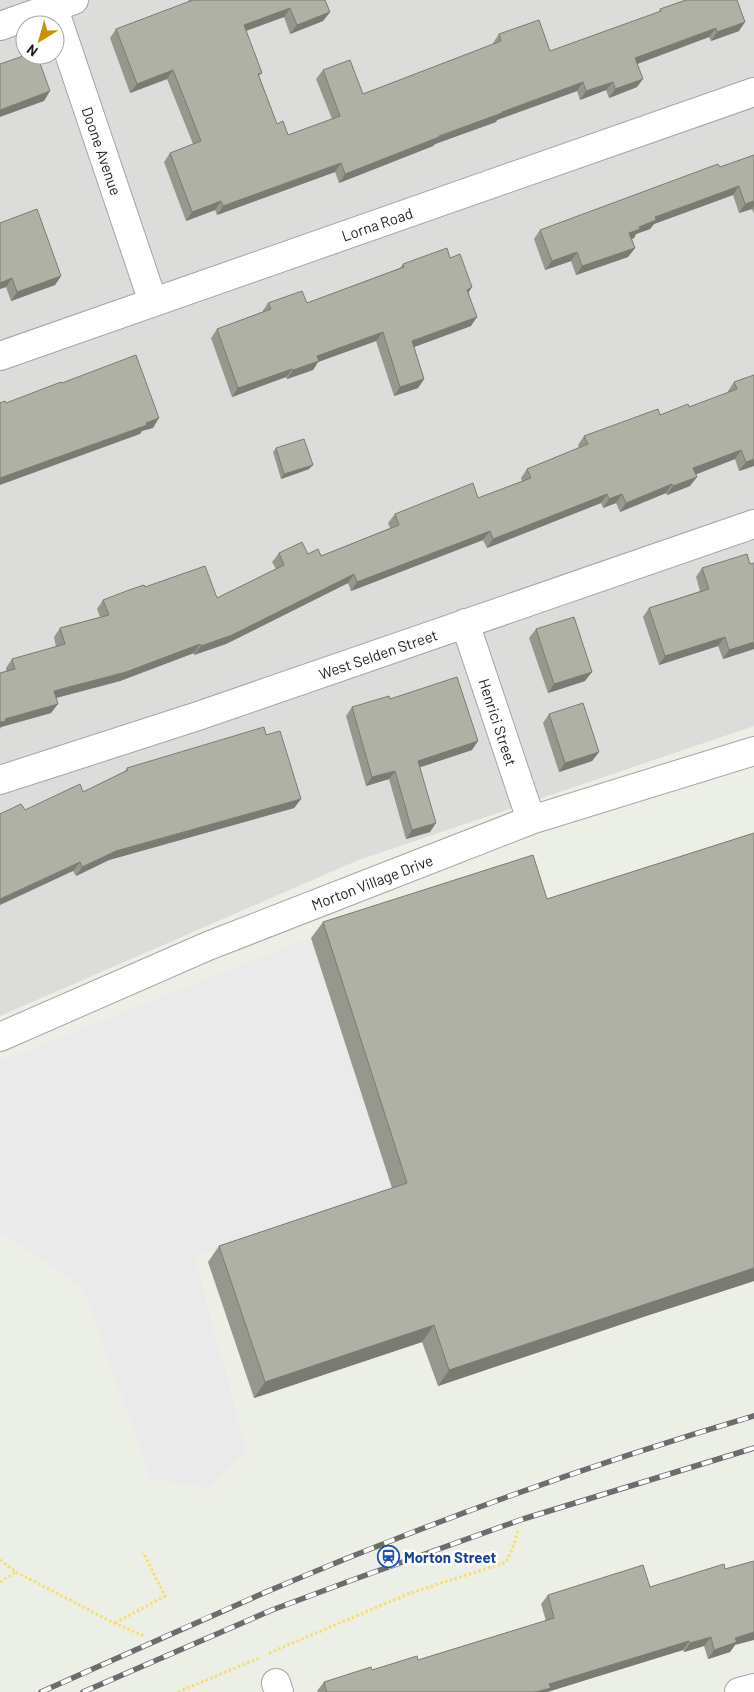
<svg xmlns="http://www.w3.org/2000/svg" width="754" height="1692" font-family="Barlow,sans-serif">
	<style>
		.residential { fill: #dcdcdb; fill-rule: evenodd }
		.parking { fill: #eaeaea }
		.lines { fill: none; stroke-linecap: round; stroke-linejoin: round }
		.minor-casing { stroke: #a5a5a5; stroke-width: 30 }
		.path { stroke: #f7de6e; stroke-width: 3; stroke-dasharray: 2.5 2.5; stroke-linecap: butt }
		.minor { stroke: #fff; stroke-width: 28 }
		.rail-casing { stroke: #6c6c6c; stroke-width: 5.5 }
		.rail { stroke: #fff; stroke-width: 4; stroke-dasharray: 11; stroke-linecap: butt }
		.wall { fill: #96988d }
		.shaded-wall { fill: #7a7c73 }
		.building { fill: #afb1a4; stroke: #7a7c73 }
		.labels { text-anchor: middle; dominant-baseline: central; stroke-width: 5; stroke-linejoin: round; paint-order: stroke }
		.street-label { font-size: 15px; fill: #1e1e1e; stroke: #fff }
		.transit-label { font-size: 15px; font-weight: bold; fill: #164399; stroke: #fff; text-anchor: start }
	</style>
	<rect width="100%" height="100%" fill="#ebefe5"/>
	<path class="residential" d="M0,0H754V726L356,861L0,1016ZM25,25H55V55H25Z"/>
	<path class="parking" d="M311,938L396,1199L194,1257L247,1451L209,1489L151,1478L83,1288L0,1231V1061Z"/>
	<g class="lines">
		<defs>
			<path id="minor" d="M51,0L153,302
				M0,26L74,0
				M0,356L754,92
				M465,623L531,820
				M0,780L198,716L754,524
				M0,1037L208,946L531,820L754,751
				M276,1683L279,1692
				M739,1692L754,1688"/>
		</defs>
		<use href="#minor" class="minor-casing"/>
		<path class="path" d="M0,1560L16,1572L114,1623L144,1636
			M0,1582L16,1572
			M115,1623L165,1596L143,1552
			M269,1653L408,1594L506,1562L512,1550L518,1531
			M178,1692L259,1658"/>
		<use href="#minor" class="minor"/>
		<defs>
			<path id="rail" d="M41,1692C116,1659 190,1625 266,1592C425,1524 588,1465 754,1416
				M83,1692L272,1610L355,1579L523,1519L754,1448"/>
		</defs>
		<use href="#rail" class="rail-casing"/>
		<use href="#rail" class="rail"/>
	</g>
	<path class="wall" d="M189,0H325L330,12L323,21L290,34L284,17L246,31L262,73L259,76L277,124L288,135L332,119L316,79L323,70L363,94L493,44V43L499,34L550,51L659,12L660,9L739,31L711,41L709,37L637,64V87L609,98L606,90L580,100L577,91L497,120L496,122L435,144L433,146L339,183L335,172L217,215L215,210L186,221L164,162L170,153L193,144L167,79L130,93L110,38L116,29L188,2Z
		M754,155V214L752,209L739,213L733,195L654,224L650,229L636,234L634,238L632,239L635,248L628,257L576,275L571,261L545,270L534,239L540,230Z
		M0,223L61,276L55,285L11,301L6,287L0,289Z
		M450,258L472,287L468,293L471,326L414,347L424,379L418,388L394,396L376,341L318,362L313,370L287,379L286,377L232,397L211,338L217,329L262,312L268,303H307L400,268L403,264Z
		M754,375V466L739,471L735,459L696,474L690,486L667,495L666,493L620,512L616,503L603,508L601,503L487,548L483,540L351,591L348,583L226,644L194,655V653L120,681L56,698L51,713L1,727L6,671V668L12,659L56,647L54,637L60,628L100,617L97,609L103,600L145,587L217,598L276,569L272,562L279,553L308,554L321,556L390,528L388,523L395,514L478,498L522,481L521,478L527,469L579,448L578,445L584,436L689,407L728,393V391L734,382Z
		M276,448L309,469L281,479L273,452Z
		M702,568L754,649L723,659L718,646L659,665L643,617L649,608L700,591L696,577Z
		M536,629L585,681L548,693L529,638Z
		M390,699L472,750L420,767L430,832L406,839L389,779L366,786L346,716L352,707Z
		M549,714L599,752L592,761L559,772L543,723Z
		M266,735L301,799L294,808L109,860L76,876L73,871L25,810L83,792L125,771L127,768Z
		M754,833V1281L646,1316L438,1386L422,1342L254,1398L208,1262L219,1246L392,1188L311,938L323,922L547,899Z
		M650,1587L735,1645L730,1652L708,1659L704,1646L684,1652L683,1650L547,1692H318L317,1691L324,1682L372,1670L418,1660L546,1621L541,1604L548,1595Z"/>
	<path class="shaded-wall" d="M290,8L284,17L237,34L244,25Z
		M330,12L323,21L290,34L297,25Z
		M745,22L739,31L711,41L717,32Z
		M716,28L709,37L629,67L635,58Z
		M173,70L167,79L130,93L137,84Z
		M643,79L637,87L609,98L615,89Z
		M583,82L577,91L497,120L496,122L435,144L433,146L339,183L345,174L502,112Z
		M613,82L606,90L580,100L586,91Z
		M50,91L44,101L0,117V110Z
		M341,163L335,172L217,215L223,206Z
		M739,186L733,195L654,224L650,229L636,234L634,238L623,242L629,233L655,217Z
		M221,201L215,210L186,221L192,212Z
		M754,201V206L752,209L739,213L745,204Z
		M635,248L628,257L576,275L582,266Z
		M577,252L571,261L545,270L552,261Z
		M61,276L55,285L11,301L17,292Z
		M12,278L6,287L0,289V283Z
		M472,287L466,296L467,290Z
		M477,317L471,326L406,350L412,341Z
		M383,332L376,341L318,362L313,370L287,379L293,370L317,356Z
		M292,369L286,377L232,397L238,388Z
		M424,379L418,388L394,396L400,387Z
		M159,418L153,428L142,431L140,434L0,485V478Z
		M741,450L735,459L687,478L693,468Z
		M754,459V466L739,471L746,462Z
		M313,465L309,469L281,479L284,474Z
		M697,477L690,486L667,495L673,486Z
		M672,484L666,493L620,512L626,503Z
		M607,494L601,503L487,548L493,539Z
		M622,494L616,503L603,508L609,499Z
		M490,531L483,540L351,591L357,582Z
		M354,574L348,583L226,644L194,655L201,646Z
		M725,637L718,646L659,665L665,656Z
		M754,642V649L723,659L729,650Z
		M200,644L194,653L120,681L48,700L54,691Z
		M592,672L585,681L548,693L554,684Z
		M58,704L51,713L1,727L0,729V722L5,719Z
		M478,741L472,750L412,770L418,761Z
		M599,752L592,761L559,772L565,763Z
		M395,771L389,779L366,786L372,777Z
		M301,799L294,808L109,860L76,876L82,867L116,851Z
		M436,823L430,832L406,839L412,830Z
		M80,862L73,871L0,905V899Z
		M754,1268V1281L646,1316L438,1386L449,1370L658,1300Z
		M434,1325L422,1342L254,1398L265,1382Z
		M754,1632V1640L735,1645L730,1652L708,1659L714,1650L735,1638Z
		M711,1637L704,1646L684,1652L690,1643Z
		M689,1641L683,1650L547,1692H535L549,1684Z"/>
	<path class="building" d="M193,0H325L330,12L297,25L290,8L244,25L262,73L258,74L277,124L283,121L288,135L340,116L323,70L350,60L363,94L501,41L499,34L539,20L550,51L661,11L660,9L686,0H737L745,22L717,32L716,28L635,58L643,79L615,89L613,82L586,91L583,82L502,112V113L439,136V137L345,174L341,163L223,206L221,201L192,212L170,153L201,141L173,70L137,84L116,29Z
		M26,55H37L50,91L0,110V64Z
		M754,155V201L745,204L739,186L655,217L656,220L639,227L640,229L629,233L635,248L582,266L577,252L552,261L540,230L718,164L720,167Z
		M37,209L61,276L17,292L12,278L0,283V223Z
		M447,248L450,258L460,254L472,287L467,290L477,317L412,341L424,379L400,387L383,332L317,356L319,361L293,370L292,369L238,388L217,329L271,309L268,303L302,291L307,303L404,267L403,264Z
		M136,355L159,418L146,423L147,425L0,478V403L5,401L6,403L61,382L62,383Z
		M754,375V459L746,462L741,450L693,468L697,477L673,486L672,484L626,503L622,494L609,499L607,494L493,539L490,531L357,582L354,574L232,635L201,646L200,644L126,672L54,691L58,704L5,719L6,721L0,722V673L15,669L12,659L65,644L60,628L109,615L103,600L129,590L144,585L145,587L205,566L217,598L284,565L279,553L302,542L308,554L318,549L321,556L399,525L395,514L473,483L478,498L531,478L527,469L588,444L584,436L658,409L660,415L688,404L689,407L737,389L734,382Z
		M304,439L313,465L284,474L276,448Z
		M747,554L750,564L754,563V642L729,650L725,637L665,656L649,608L709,589L702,568Z
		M574,617L592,672L554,684L536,629Z
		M457,677L478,741L418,761L436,823L412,830L395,771L372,777L352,707L389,696L390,699Z
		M583,703L599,752L565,763L549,714Z
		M264,727L266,735L280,731L301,799L116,851L82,867L80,862L0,899V814L21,804L25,810L80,784L83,792L128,770L127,768Z
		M754,833V1268L658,1300L449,1370L434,1325L265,1382L219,1246L407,1183L323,922L533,855L547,899Z
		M754,1561V1632L735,1638L737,1642L714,1650L711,1637L690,1643L689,1641L549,1684L551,1688L535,1692H327L324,1682L371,1667L372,1670L417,1656L418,1660L554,1618L548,1595L643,1565L650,1587L724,1564L725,1569Z"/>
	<defs>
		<symbol id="station-ring" viewBox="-11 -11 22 22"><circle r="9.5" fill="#fff" stroke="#1a4fb4" stroke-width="1.5"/><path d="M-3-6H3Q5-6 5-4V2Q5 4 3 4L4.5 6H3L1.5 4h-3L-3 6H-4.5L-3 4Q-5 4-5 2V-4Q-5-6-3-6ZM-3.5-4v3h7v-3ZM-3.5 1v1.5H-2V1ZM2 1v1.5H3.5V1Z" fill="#1a4fb4"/></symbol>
	</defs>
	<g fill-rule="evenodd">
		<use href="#station-ring" x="376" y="1544" width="25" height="25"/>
	</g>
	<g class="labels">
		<g class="street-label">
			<text transform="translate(102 151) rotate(71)">Doone Avenue</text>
			<text transform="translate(377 224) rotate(-19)">Lorna Road</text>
			<text transform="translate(378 654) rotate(-19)">West Selden Street</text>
			<text transform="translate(498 722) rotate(72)">Henrici Street</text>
			<text transform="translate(372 882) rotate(-21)">Morton Village Drive</text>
		</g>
		<g class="transit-label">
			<text x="404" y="1557">Morton Street</text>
		</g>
	</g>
	<g transform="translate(40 40) rotate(217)"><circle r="24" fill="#ffffff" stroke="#a5a5a5"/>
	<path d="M0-4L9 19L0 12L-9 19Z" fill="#c99004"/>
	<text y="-8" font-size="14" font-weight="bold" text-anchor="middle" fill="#1e1e1e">N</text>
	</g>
</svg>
